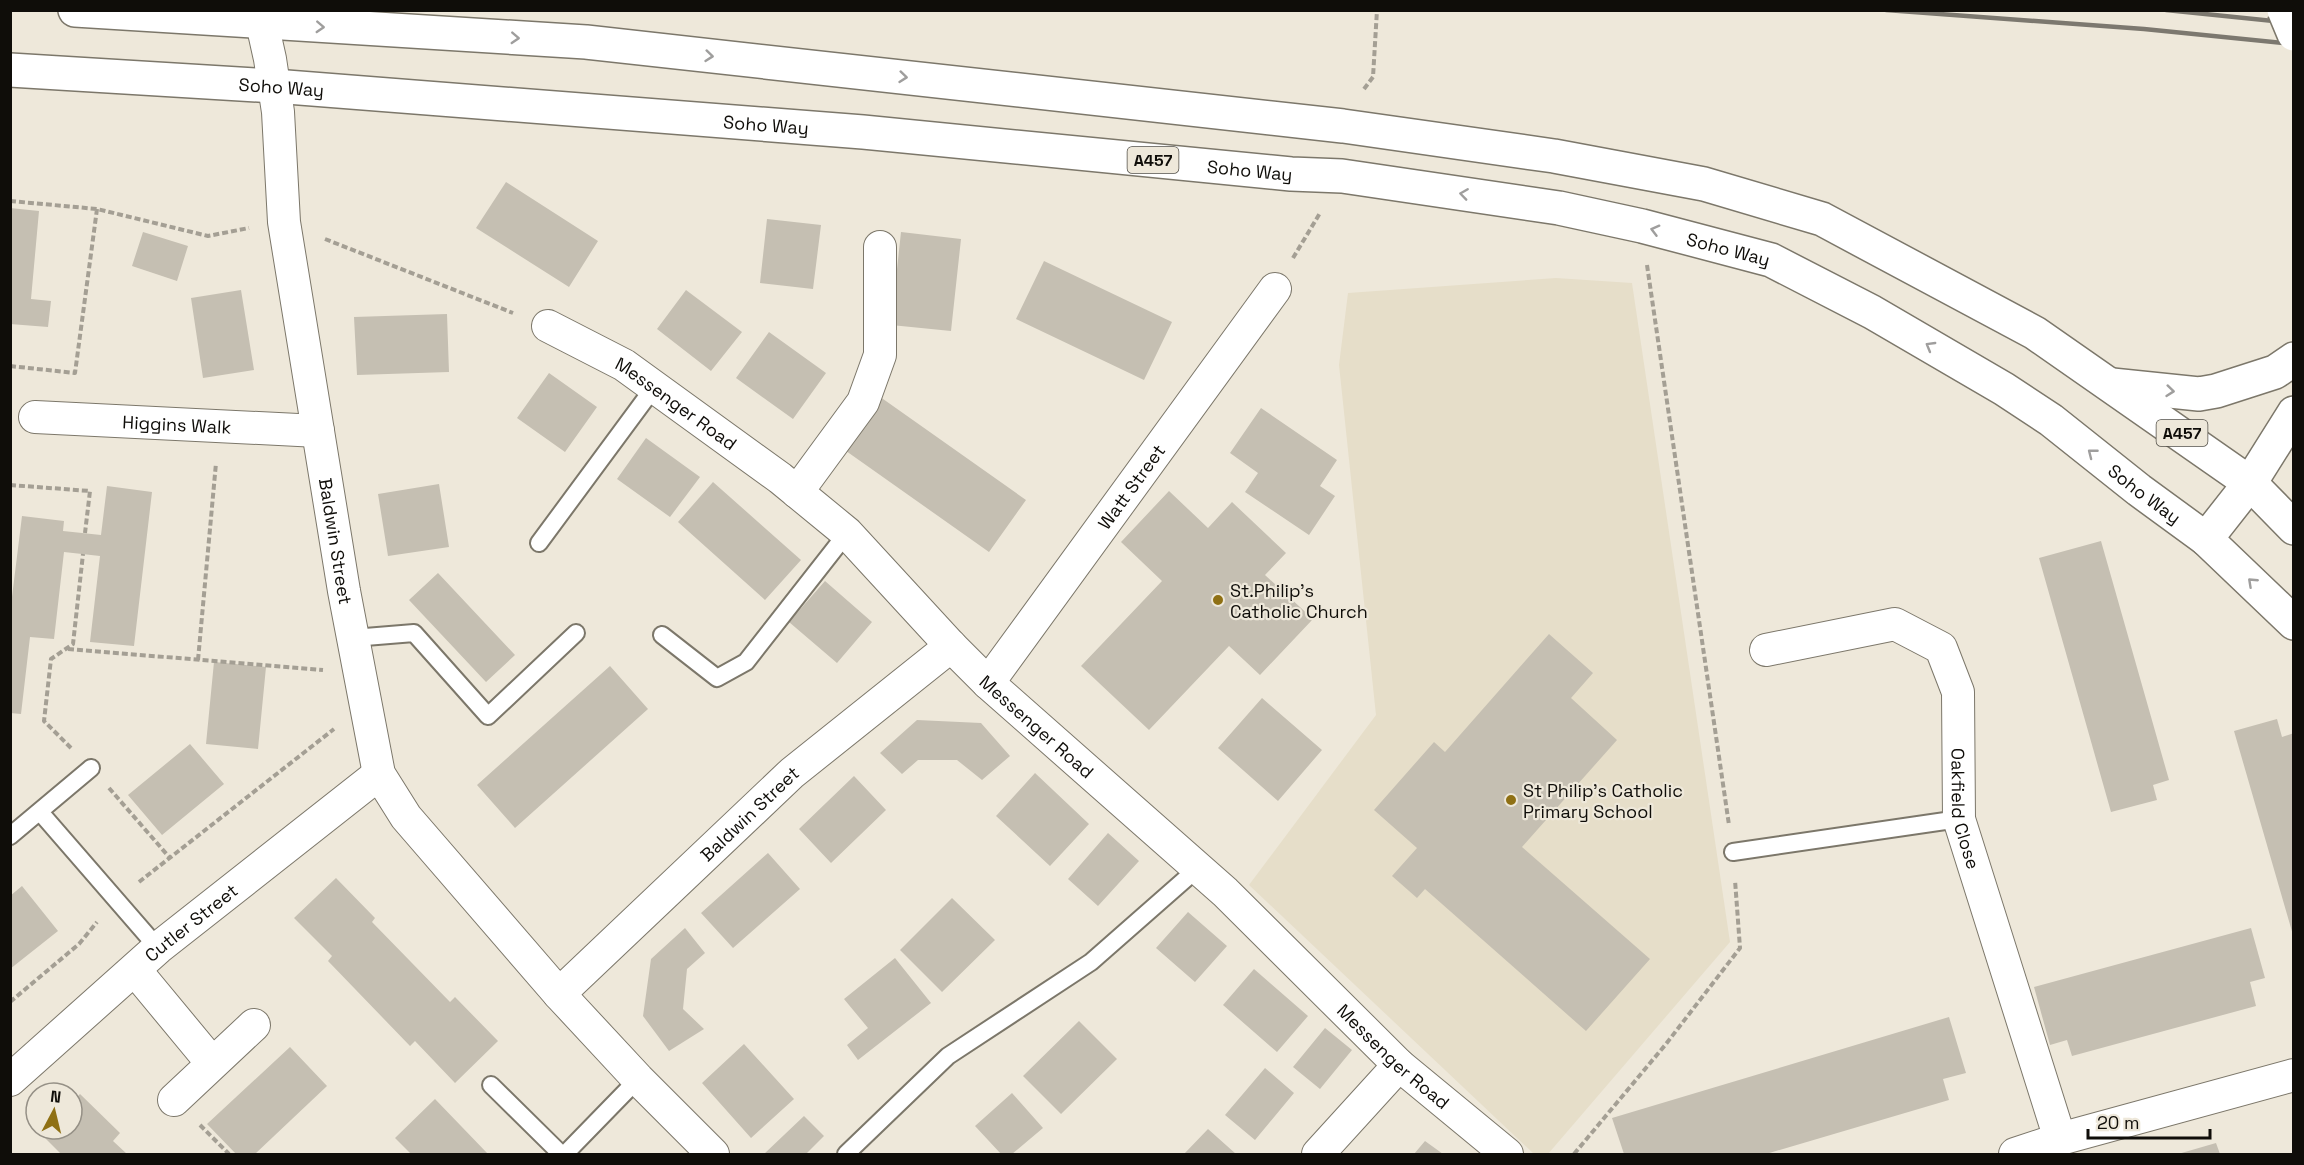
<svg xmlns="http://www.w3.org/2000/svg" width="2304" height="1165" font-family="'Space Grotesk',sans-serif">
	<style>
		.built { fill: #e6dec9 }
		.building { fill: #c5bfb2 }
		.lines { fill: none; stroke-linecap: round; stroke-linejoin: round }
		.service-casing { stroke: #7c776a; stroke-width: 20 }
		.minor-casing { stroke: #7c776a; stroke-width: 34 }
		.secondary-casing { stroke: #7c776a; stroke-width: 36 }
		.primary-casing { stroke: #7c776a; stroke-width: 36 }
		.path { stroke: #a49f94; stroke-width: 4; stroke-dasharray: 6 3; stroke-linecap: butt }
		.service { stroke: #fff; stroke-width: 16 }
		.minor { stroke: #fff; stroke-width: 32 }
		.secondary { stroke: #fff; stroke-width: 33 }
		.primary { stroke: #fff; stroke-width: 33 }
		.rail { stroke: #7c786f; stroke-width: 4.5 }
		.secondary-bridge-casing { stroke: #7c776a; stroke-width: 36; stroke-linecap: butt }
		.secondary-bridge { stroke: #fff; stroke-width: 33 }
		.oneway { stroke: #9f9e9d }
		.poi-dot { fill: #8f7014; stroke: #eee8da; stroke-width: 2 }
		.labels { text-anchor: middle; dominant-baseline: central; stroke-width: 4.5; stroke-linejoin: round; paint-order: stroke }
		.shield { fill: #eee8da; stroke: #524f48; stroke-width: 1.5 }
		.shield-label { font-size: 16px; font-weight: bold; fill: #0f0d09 }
		.street-label { font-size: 18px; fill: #0f0d09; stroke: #eee8da }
		.poi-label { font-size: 18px; fill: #0f0d09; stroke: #eee8da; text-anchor: start }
	</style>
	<rect width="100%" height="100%" fill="#eee8da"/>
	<path class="built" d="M1556,278L1632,283L1730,942L1548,1154H1534L1249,885L1376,715L1339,365L1348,293Z"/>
	<path class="building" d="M506,182L598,241L569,287L476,228Z
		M10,208L39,211L31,299L51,301L48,327L10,324Z
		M767,219L821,225L813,289L760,283Z
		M143,232L188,246L177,281L132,266Z
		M901,232L961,239L951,331L891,325Z
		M1044,261L1172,322L1144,380L1016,319Z
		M241,290L254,370L203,378L191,298Z
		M686,290L742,332L711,371L657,329Z
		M447,314L449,372L357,375L354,317Z
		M769,332L826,373L793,419L736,378Z
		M549,373L597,407L565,452L517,418Z
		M876,394L1026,500L989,552L839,446Z
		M1261,408L1337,460L1320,486L1335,496L1309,535L1245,492L1258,473L1230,453Z
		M646,438L700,477L670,517L617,479Z
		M713,482L801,560L765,600L678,522Z
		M439,484L449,547L388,556L378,494Z
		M107,486L152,492L134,646L90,642L100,556L64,552L54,639L30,637L21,714L10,713V613L22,516L64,521L63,531L101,535Z
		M1169,491L1208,528L1232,502L1286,553L1265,575L1313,619L1260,675L1229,646L1149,730L1081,666L1162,581L1121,542Z
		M2101,541L2169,780L2153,785L2157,800L2111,812L2039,558Z
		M438,573L515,655L486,682L409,600Z
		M825,581L872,622L837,663L789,622Z
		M1549,634L1593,673L1571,698L1617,740L1522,847L1650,959L1586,1031L1425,889L1417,898L1392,876L1417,848L1374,810L1434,742L1445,752Z
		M214,662L266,667L258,749L206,744Z
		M610,666L648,709L515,828L477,785Z
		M1262,698L1322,750L1278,801L1218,748Z
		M2277,719L2282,737L2294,733L2293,935L2234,731Z
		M917,720L981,723L1010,756L982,780L957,760H918L902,774L880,753Z
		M190,744L224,784L162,835L128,795Z
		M1035,773L1089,824L1050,866L996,816Z
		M854,776L886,810L831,863L799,829Z
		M1108,833L1139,861L1098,906L1068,879Z
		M768,853L800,889L733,948L701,913Z
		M336,878L375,918L372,922L450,1002L455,997L498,1041L455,1083L415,1041L410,1046L328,961L332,956L294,918Z
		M22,886L58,931L10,969V896Z
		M952,898L995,940L942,992L900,950Z
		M1188,912L1227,946L1195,982L1156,948Z
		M685,928L705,953L687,969L683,1009L704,1029L669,1051L643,1016L651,959Z
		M2251,928L2265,978L2250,982L2256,1006L2072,1056L2067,1040L2050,1045L2034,987Z
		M895,958L931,1003L858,1060L847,1045L868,1028L844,999Z
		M1254,969L1308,1016L1277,1052L1223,1005Z
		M1949,1017L1966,1073L1943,1079L1949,1100L1766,1154H1624L1612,1118Z
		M1079,1021L1117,1059L1061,1114L1023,1076Z
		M1325,1028L1352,1050L1320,1089L1293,1067Z
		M744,1044L794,1099L751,1138L702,1083Z
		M290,1047L327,1086L255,1154H236L207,1124Z
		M1265,1068L1294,1093L1255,1140L1225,1115Z
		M1012,1093L1043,1128L1012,1154H1001L975,1126Z
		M80,1094L120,1133L113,1141L127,1154H61L41,1134L46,1129H72V1102Z
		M435,1099L488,1154H411L395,1138Z
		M804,1116L824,1136L806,1154H764Z
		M1208,1129L1236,1154H1184Z
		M1425,1141L1443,1154H1414Z
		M2216,1143L2220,1154H2178Z"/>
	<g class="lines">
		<defs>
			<path id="service" d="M539,543L655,386
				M662,635L717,678L746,662L847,533
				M353,638L414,633L488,716L576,633
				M40,812L158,948
				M10,836L91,768
				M1733,852L1959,819
				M491,1085L561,1154
				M565,1154L638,1079
				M846,1154L948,1056L1091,962L1198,868"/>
			<g id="minor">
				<path id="s1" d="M262,23L270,59L278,112L284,222L344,591L379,774L406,817L559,994L792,773L951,646"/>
				<path id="s2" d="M548,326L624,365L780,478L847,533L951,646L988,683L1225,892L1399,1065L1507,1154"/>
				<path id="s3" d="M35,417L318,431"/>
				<path d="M797,492L863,402L880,355V247"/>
				<path id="s4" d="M1766,650L1895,624L1941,648L1958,692L1959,819L2060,1139"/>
				<path id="s5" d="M988,683L1275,289"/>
				<path d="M135,970L212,1063"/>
				<path d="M559,994L638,1079L713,1154"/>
				<path id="s6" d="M10,1080L158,948L379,774"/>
				<path d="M174,1100L254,1025"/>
				<path d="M1318,1154L1399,1065"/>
				<path d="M2015,1154L2060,1139L2294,1075"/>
			</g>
			<path id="secondary" d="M2112,385L2199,394L2216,391L2275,372L2294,359
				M2206,539L2250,483L2294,413"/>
			<g id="primary">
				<path d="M75,10L586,42L1343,126L1554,156L1704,184L1822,219L2035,333L2250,483L2294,528"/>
				<path id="s7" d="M10,70L274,86L863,132L1291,174L1342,176L1559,208L1642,226L1771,260L1872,312L2004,389L2051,420L2139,490L2206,539L2294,623"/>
			</g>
		</defs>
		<use href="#service" class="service-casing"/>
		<use href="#minor" class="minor-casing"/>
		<use href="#secondary" class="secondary-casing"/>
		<use href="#primary" class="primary-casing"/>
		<path class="path" d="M1364,89L1373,77L1377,10
			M10,201L97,209L208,236L249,228
			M325,239L513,313
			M1293,258L1320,213
			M1647,265L1729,825
			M10,366L75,373L97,209
			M10,485L90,491L85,533
			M68,649L323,670
			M198,660L216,463
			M71,748L44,721L51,659L73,644L83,554
			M109,788L170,858
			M139,882L334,729
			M10,1002L79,944L97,922
			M200,1125L229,1154
			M1574,1154L1666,1044L1740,948L1735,880"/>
		<use href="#service" class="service"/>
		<use href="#minor" class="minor"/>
		<use href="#secondary" class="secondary"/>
		<use href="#primary" class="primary"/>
		<path class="rail" d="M1886,10L2144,29L2294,44
			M2166,10L2294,23"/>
		<defs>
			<path id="secondary-bridge" d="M2284,10L2294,34"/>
		</defs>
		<use href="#secondary-bridge" class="secondary-bridge-casing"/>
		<use href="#secondary-bridge" class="secondary-bridge"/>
	</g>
	<defs><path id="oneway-chevron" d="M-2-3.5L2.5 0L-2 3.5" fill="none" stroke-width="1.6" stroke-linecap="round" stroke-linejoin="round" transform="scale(1.5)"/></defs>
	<g class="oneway">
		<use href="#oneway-chevron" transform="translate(320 27) rotate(3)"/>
		<use href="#oneway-chevron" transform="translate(515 38) rotate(3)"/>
		<use href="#oneway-chevron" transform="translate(709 56) rotate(6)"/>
		<use href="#oneway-chevron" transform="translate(903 77) rotate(6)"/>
		<use href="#oneway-chevron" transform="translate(1464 194) rotate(-172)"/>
		<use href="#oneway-chevron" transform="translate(1655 230) rotate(-165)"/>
		<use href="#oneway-chevron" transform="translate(1930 346) rotate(-150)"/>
		<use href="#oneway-chevron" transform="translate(2170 391) rotate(6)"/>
		<use href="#oneway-chevron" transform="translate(2092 453) rotate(-142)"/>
		<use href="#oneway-chevron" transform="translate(2252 582) rotate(-137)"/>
	</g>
	<g class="poi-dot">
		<circle cx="1218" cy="600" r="6"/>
		<circle cx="1511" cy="800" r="6"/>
	</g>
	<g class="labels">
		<g class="shield">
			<rect x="1127.5" y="147" width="51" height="26" rx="4.5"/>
			<rect x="2156.5" y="420" width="51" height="26" rx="4.5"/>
		</g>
		<g class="shield-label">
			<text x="1153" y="160">A457</text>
			<text x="2182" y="433">A457</text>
		</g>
		<g class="street-label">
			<text stroke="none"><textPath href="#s7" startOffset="272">Soho Way</textPath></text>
			<text stroke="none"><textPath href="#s7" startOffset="758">Soho Way</textPath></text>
			<text stroke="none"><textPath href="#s7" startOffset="1244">Soho Way</textPath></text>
			<text stroke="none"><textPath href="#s7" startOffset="1730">Soho Way</textPath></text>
			<text stroke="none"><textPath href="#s2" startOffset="150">Messenger Road</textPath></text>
			<text stroke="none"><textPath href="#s3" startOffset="142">Higgins Walk</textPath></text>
			<text stroke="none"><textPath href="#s5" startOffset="243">Watt Street</textPath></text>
			<text stroke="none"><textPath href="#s7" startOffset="2216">Soho Way</textPath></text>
			<text stroke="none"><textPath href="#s1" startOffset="524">Baldwin Street</textPath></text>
			<text stroke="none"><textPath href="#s2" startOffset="636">Messenger Road</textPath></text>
			<text stroke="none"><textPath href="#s4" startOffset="348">Oakfield Close</textPath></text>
			<text stroke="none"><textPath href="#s1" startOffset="1308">Baldwin Street</textPath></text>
			<text stroke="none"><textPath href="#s6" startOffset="240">Cutler Street</textPath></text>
			<text stroke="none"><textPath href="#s2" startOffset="1122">Messenger Road</textPath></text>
		</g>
		<g class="poi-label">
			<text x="1230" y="590">St.Philip's<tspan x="1230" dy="21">Catholic Church</tspan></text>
			<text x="1523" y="790">St Philip's Catholic<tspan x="1523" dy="21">Primary School</tspan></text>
		</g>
	</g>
	<rect width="2304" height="1165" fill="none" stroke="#0f0d09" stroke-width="24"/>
	<g transform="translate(54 1111) rotate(7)"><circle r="28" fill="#eee8da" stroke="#959086" stroke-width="1.5"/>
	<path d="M0-4.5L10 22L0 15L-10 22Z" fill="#8f7014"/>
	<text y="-9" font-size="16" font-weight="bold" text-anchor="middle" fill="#0f0d09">N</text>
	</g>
	<path d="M2088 1129v9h122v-9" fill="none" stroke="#0f0d09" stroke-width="3"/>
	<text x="2097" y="1129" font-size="18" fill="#0f0d09" stroke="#eee8da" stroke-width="4.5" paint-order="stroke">20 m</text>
</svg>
